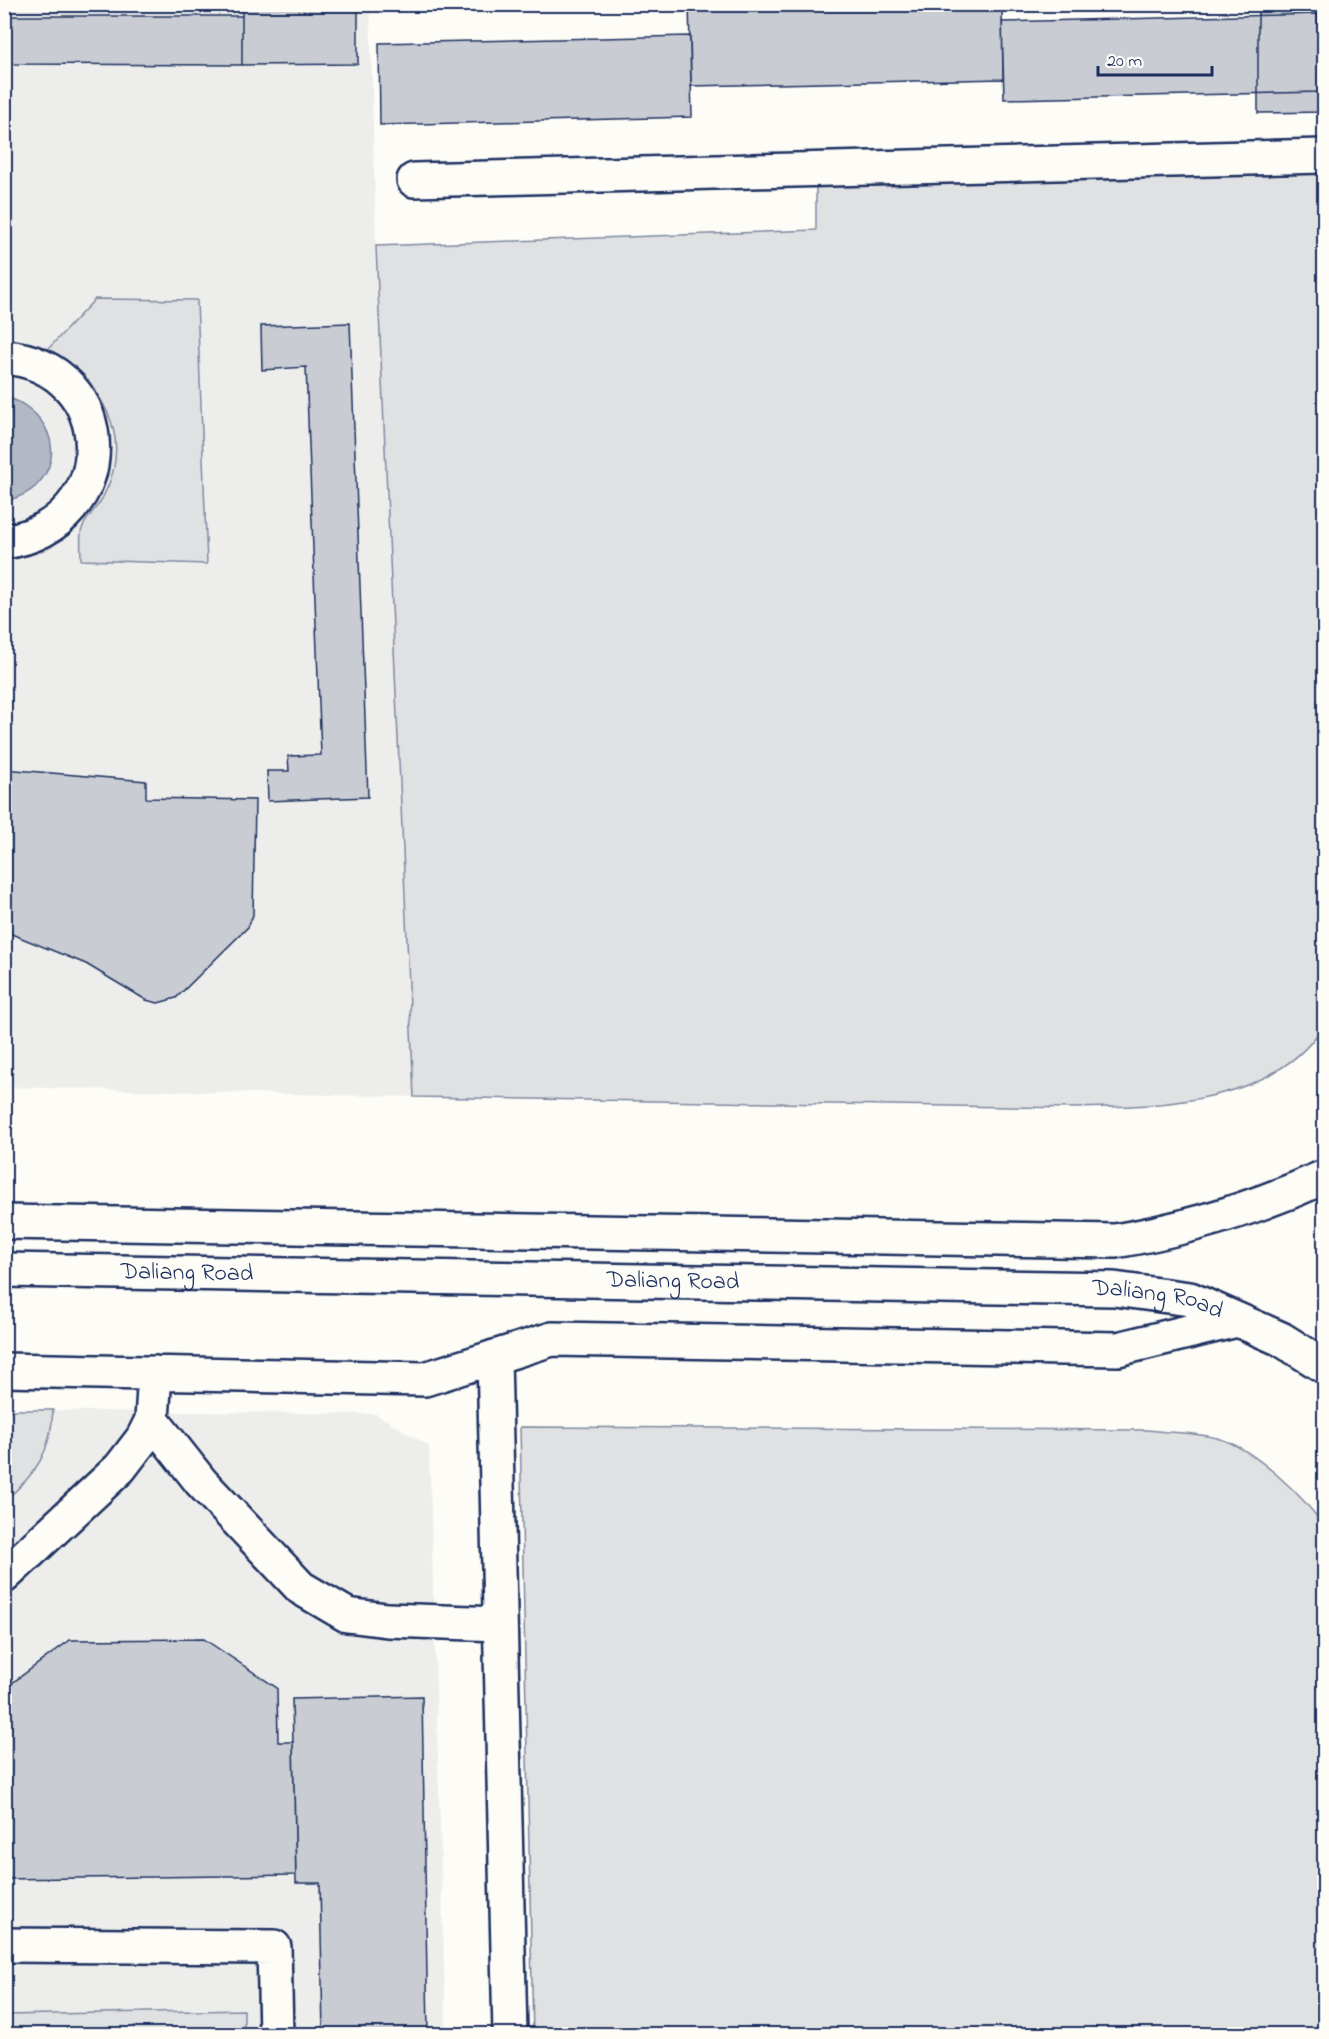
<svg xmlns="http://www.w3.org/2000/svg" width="1329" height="2039" font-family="'Indie Flower',sans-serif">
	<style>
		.built { fill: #edeeec }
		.green { fill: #e0e1e3; stroke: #7e88a0; stroke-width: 1.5 }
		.water { fill: #b3b8c5; stroke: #76819c; stroke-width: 1.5 }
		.building { fill: #c9ccd3; stroke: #1b2f5e; stroke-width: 1.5 }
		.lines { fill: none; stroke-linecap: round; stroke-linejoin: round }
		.minor-casing { stroke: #1b2f5e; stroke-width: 38 }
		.major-casing { stroke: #1b2f5e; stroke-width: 38 }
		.minor { stroke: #fdfcf7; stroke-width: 33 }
		.major { stroke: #fdfcf7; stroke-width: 33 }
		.labels { text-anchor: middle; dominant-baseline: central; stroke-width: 6; stroke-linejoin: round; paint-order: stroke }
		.street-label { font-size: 24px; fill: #1b2f5e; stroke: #fdfcf7 }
	</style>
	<rect width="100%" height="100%" fill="#fdfcf7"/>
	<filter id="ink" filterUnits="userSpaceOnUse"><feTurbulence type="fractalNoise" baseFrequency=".0167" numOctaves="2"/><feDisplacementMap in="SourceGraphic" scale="12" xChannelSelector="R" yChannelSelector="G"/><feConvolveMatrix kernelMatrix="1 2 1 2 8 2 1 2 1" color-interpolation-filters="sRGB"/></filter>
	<g filter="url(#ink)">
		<path class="built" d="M5,5H370L376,246L414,1097L5,1087Z
			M4,1410L376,1414L429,1446L446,2034H5Z"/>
		<path class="green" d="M1324,167V1025C1274,1105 1159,1106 1076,1108L414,1097L376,246L816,230V179Z
			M95,299L197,300L207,564L81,560C81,551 80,541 81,532C83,520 98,508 103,497C136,434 100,383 48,349Z
			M5,1410H53C51,1451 37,1474 5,1500Z
			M520,1427L1147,1430C1170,1433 1195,1432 1217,1438C1254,1448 1303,1496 1324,1526V2034H533Z
			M244,2010V2034H5V2015Z"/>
		<path class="water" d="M5,397C45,407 69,453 36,486C28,494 17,498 7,501H4Z"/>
		<path class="building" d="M242,4H358V64L242,65Z
			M689,4H725V8L764,7L765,4H1002L1003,79L691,86Z
			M1258,4H1324V112L1258,113Z
			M1318,14L1320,92L1004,99L1002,22Z
			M4,16H242V65L4,64Z
			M690,36L692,117L380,125L379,43Z
			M350,323L368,797L268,801L267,771H289L288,756L321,755L306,367L262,370L261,326Z
			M4,769L146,781V798L255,800L253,915L248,927L176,998L158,1003L146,1000L86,964L4,931Z
			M204,1639L277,1688L278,1742H293L296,1875L4,1879V1689L70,1640Z
			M422,1696L428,2034H323L320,1883H296L292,1699Z"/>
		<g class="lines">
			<defs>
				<path id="minor" d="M414,180L1324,156
					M4,357C120,366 124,525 4,542
					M494,1357L510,2034
					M4,1370L425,1379L552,1339L1118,1349L1237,1320
					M152,1420L201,1482L301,1588L347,1615L387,1620L500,1624
					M4,1576L120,1468L143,1438L152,1420L155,1373
					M4,1945L274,1947L276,2034"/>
				<g id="major">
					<path d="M4,1222L1115,1241C1188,1229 1256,1208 1324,1177"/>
					<path id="s1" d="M4,1270L1114,1289L1190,1299L1281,1339L1324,1366"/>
				</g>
			</defs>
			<use href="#minor" class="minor-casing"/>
			<use href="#major" class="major-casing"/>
			<use href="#minor" class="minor"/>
			<use href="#major" class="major"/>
		</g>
	</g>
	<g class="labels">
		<g class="street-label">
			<text stroke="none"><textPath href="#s1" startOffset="183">Daliang Road</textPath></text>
			<text stroke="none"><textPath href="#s1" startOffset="669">Daliang Road</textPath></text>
			<text stroke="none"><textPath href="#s1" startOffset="1155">Daliang Road</textPath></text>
		</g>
	</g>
	<rect width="1329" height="2039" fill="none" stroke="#fdfcf7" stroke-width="24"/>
	<rect x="12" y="12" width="1305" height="2015" fill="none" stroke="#1b2f5e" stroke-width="2" filter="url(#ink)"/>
	<path d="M1098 66v9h114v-9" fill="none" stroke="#1b2f5e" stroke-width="3"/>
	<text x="1107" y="66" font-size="18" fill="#1b2f5e" stroke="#fdfcf7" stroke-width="4.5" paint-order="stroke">20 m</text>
</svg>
